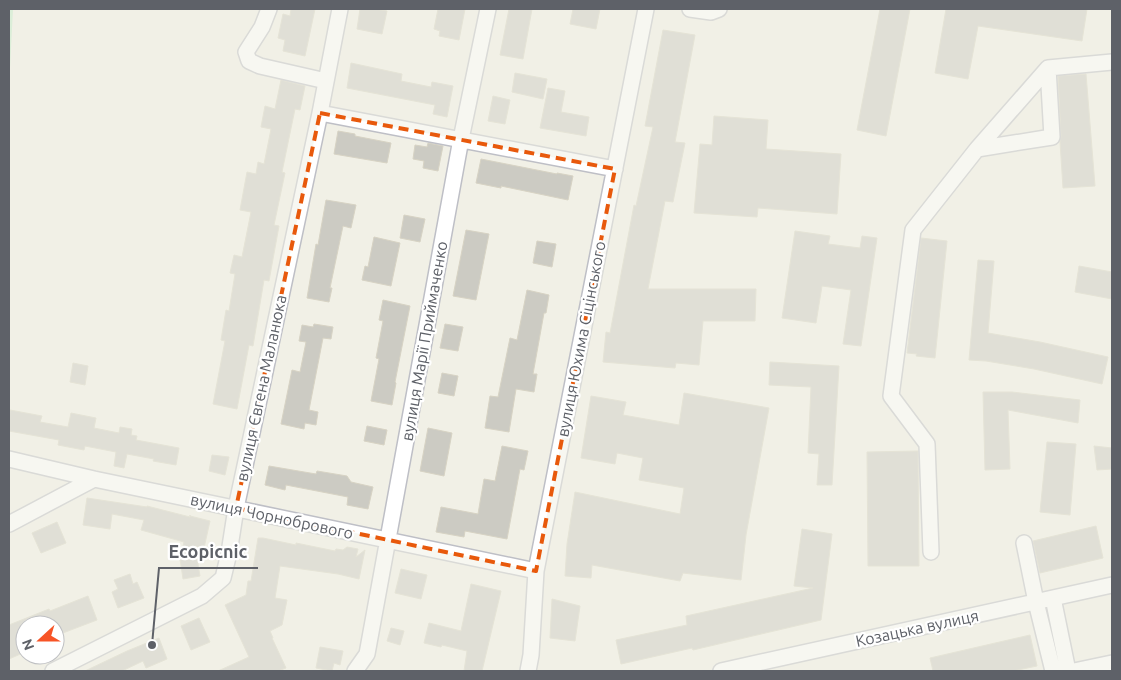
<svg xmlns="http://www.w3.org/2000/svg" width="1121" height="680" font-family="Ubuntu,sans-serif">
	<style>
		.green { fill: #c1eac7 }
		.building { fill: #cccbc3; stroke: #d7d3c4 }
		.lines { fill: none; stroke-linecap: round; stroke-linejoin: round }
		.minor-casing { stroke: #bebfc6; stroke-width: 18 }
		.minor { stroke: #fff; stroke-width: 15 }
		.marked { fill: none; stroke: #e8590c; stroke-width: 4; stroke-dasharray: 10 6; stroke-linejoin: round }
		.labels { text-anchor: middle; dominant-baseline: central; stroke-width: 4.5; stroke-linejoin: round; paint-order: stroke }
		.street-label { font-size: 16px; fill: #5e6168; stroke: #fff }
		.leader { fill: none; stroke: #5e6168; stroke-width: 2 }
		.callout-dot { fill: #5e6168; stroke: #fff; stroke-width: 2 }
		.callout-label { font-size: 18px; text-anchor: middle; font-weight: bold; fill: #5e6168; stroke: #fff; stroke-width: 4.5; stroke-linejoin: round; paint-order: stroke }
	</style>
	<rect width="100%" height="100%" fill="#f1f0e6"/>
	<path class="green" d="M9,9H13L9,87Z"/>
	<path class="building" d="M291,9H315L305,56L283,51L285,40L278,38L283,14L290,16Z
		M360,9H375L387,11L382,34L357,29Z
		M438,9H465L459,40L439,36L440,31L434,29Z
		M509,9H532L523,59L500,55Z
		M573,9H600L596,29L570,24Z
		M880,9H910L886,136L857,130Z
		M946,9H1087L1082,41L978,26L968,79L935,73Z
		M663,30L695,35L675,142L685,143L673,202L665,201L648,289H756L755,321H703L699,365L676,363L675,368L603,362L606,332L610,333L634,205L636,206L653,127L645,126Z
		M351,63L402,74L401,81L431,87L432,82L453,86L447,117L433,114L435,105L347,88Z
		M515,73L547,79L543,99L512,92Z
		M1086,74L1095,186L1063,188L1060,142L1061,136L1058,76Z
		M281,80L305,86L300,110L295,109L282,172L285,173L274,225L279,226L269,281L264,280L253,346L249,345L237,409L213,404L225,341L221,340L226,310L229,311L235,274L230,273L234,255L242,257L251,212L240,210L247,172L256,174L258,162L264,164L271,129L261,127L265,106L275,109Z
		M548,88L565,91L561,112L589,117L586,136L540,128Z
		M493,96L510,100L505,124L488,121Z
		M714,116L768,120L766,149L841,154L837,214L758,208L757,217L694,213L700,144L712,145Z
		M338,131L355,134V136L391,143L387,163L334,154Z
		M428,143L443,146L438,171L423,168L424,161L413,159L415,145L427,147Z
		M481,159L557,174V173L573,176L568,200L501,186V188L476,183Z
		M326,200L356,205L351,228L343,226L330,288H332L329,302L307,298L316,244L318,245Z
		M404,215L425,219L420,242L400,238Z
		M466,230L489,234L476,300L453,296Z
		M795,231L830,236L828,244L860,248L862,236L877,238L861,346L843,344L851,290L822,286L816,323L782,318Z
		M374,237L400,243L391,286L362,280L365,266L368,267Z
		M921,238L947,241L935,358L916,356L917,354L907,353Z
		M537,241L556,244L552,267L533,263Z
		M978,260L994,261L988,333L1040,342L1108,357L1102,384L1034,369L986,361L969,360Z
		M1079,266L1112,272V299L1075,292Z
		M527,290L549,295L546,313H544L533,374H537L534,392L516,389L509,432L485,428L490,396L498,397L510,338L517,340Z
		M383,300L410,306L395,382L396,383L392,405L371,401L379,359L376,358L383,321L379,320Z
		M314,324L333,327L331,339L323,338L309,410L318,412L316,425L305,423L304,429L281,424L292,370L300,372L306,342L299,341L302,325L313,327Z
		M445,324L463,327L458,351L440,348Z
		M770,362L839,366L832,485H817L819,454L808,453L811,387L769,385Z
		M73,363L88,366L85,385L70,382Z
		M442,373L458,376L454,396L438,393Z
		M983,392H1012L1080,400L1078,423L1008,410L1010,469L985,470Z
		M684,393L769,408L746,535L741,580L683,573L680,581L592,565L591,578L565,576L567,544L575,492L680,514L684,488L639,480L643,458L617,453L615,464L581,458L591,396L626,402L623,415L679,425Z
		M10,410L42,416L40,422L68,427L71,413L96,418L94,428L119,433L120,427L132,429L131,435L137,436L136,440L179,448L176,465L153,461L154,459L127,454L124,468L114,466L116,452L85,446L84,450L58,445L59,440L9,431V419Z
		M367,426L387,430L384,445L364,441Z
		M428,428L452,433L444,476L420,471Z
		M1047,442L1076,444L1070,515L1040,512Z
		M502,446L528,451L524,470L520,469L507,539L465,531L464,537L436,532L441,507L478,514L484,479L495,481Z
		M1094,446L1112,448V469L1097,470Z
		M918,451L919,566H868L867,452Z
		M212,455L229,457L225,475L209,471Z
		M269,466L316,474L317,471L347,476L351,482L373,487L368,509L347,505L348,497L286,485L285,490L265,485Z
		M87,498L147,507V506L190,517V515V516L210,521L204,548L195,546L200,576L183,579L180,559L184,542L141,530L144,520L112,514L110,529L83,525Z
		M57,522L66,543L41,553L32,533Z
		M1096,526L1103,558L1040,573L1033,541Z
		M802,529L832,534L821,620L693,650L692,648L621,664L616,640L687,625L686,616L813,588L794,586Z
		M258,538H263L296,545V543L335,551L336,549L343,550L347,547L358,549L356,557L365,550L359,579L338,574L280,566L275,598L287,600L282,625L270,631L273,638H272L286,668L278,671H218L249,657L225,605L246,595L248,581H251Z
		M401,569L427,575L421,599L395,593Z
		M130,574L133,584L137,582L144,598L118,608L112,592L118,589L114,580Z
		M471,584L501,591L482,671H464L467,651L442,645L441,647L424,643L429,623L461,631Z
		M88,596L97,620L55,636V625H25V652L9,659V625L49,609L50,611Z
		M552,599L580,606L575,641L550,638Z
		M199,618L210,642L191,650L181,626Z
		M391,628L404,631L400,645L387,641Z
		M1030,635L1037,666L1013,671H933L930,658Z
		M159,638L167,659L146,668L143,661L122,671H85L127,651Z
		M320,647L343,651L340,665L334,663L332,671L316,668Z"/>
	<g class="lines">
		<defs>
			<path id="minor" d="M269,9L262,27L246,52L249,61L260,66L326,81
				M690,9L711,12L719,9
				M320,113L615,169
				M977,149L1052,137L1048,68
				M9,459L94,479L536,571
				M9,524L94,479
				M1024,543L1036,602L1053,671
				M931,552L927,444L891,396L913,230L977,149L1048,68L1112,62
				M1053,598L1068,671
				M53,671L202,596L223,578L229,553L236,508L320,113L340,9
				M355,671L367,654L461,139L488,9
				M528,671L531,655L536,571L646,9
				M721,671L1112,585
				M1074,671L1112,663"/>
		</defs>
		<use href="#minor" class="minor-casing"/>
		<use href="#minor" class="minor"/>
	</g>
	<path d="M0 0H1121V680H0ZM320,113L615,169L536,571L236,508Z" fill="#f1f0e6" fill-opacity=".55" fill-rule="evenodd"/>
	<path class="marked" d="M320,113L615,169L536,571L236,508Z"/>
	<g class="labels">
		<g class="street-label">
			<text transform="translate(581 339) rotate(-79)">вулиця Юхима Сіцінського</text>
			<text transform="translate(424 341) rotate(-80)">вулиця Марії Приймаченко</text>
			<text transform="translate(261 388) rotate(-78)">вулиця Євгена Маланюка</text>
			<text transform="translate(272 516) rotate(12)">вулиця Чорнобрового</text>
			<text transform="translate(917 628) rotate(-12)">Козацька вулиця</text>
		</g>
	</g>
	<path class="leader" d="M152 645L159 568H258"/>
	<circle class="callout-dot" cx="152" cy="645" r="5"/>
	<g class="callout-label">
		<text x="208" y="558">Ecopicnic</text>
	</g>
	<rect width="1121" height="680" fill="none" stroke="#5e6168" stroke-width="20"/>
	<g transform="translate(40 640) rotate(249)"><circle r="24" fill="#ffffff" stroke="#bfc0c3"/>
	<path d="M0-4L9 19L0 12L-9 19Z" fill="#f75426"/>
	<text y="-8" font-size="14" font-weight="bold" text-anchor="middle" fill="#5e6168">N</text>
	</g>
</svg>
